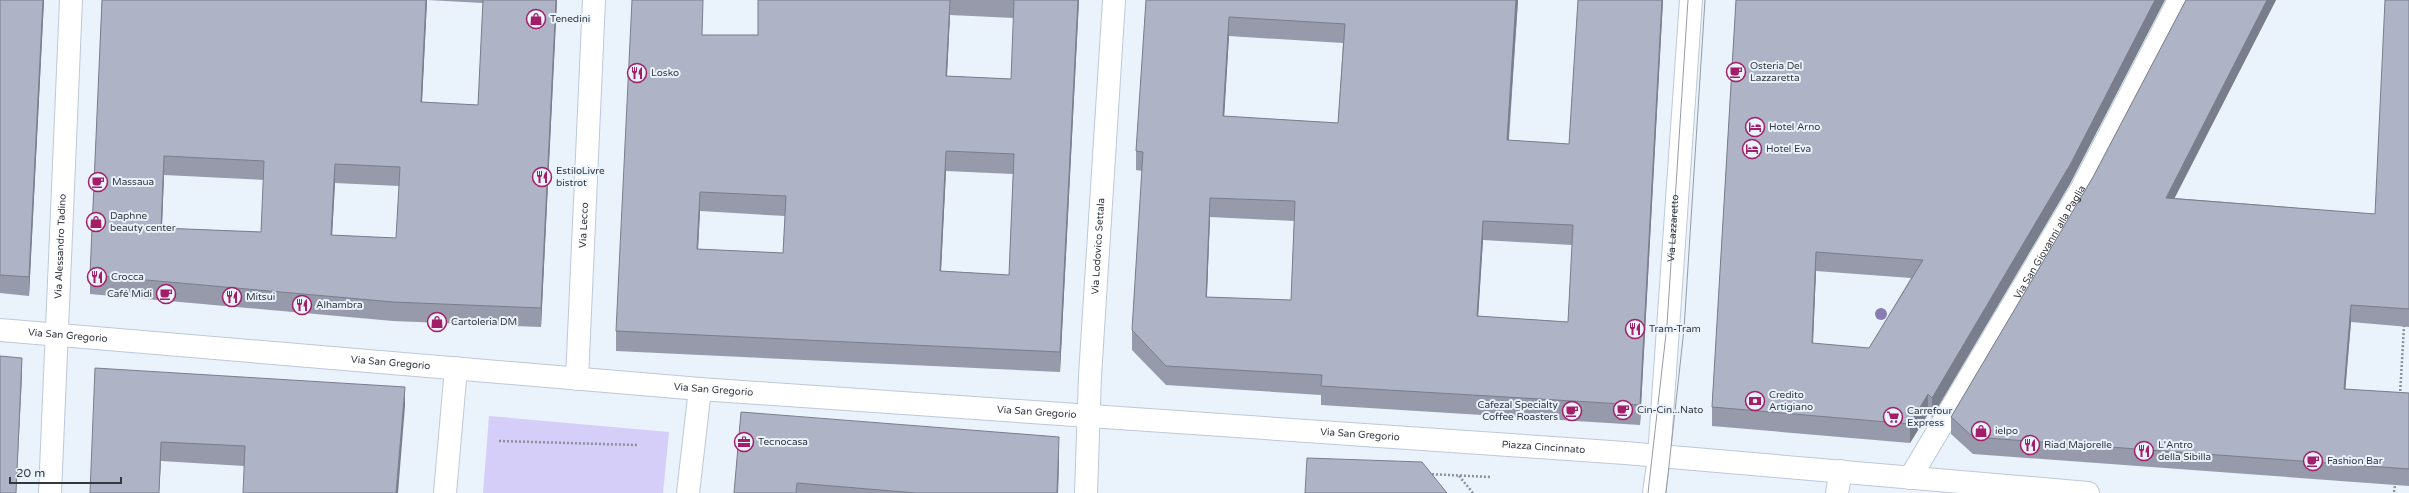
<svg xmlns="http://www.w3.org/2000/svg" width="2409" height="493" font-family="'Varela Round',sans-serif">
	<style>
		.green { fill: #d5cef8 }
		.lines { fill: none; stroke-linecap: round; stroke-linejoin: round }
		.street-casing { stroke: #bcc9d9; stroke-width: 24 }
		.path { stroke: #8b919a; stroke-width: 2.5; stroke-dasharray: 2 2; stroke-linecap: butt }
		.street { stroke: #fff; stroke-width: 22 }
		.tram { stroke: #959ba4; stroke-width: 1 }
		.tree { fill: #897cb0 }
		.wall { fill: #969aaa; fill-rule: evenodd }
		.shaded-wall { fill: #7a7d8b }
		.building { fill: #aeb3c6; stroke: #7a7d8b; fill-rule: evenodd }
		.labels { text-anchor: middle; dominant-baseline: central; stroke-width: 4; stroke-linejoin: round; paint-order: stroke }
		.poi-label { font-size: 10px; fill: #33383f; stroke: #eaf2fc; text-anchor: start }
		.street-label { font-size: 10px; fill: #33383f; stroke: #eaf2fc }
	</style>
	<rect width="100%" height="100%" fill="#eaf2fc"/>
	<path class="green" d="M489,416L669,432L663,493H483Z"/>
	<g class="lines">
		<defs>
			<g id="street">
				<path id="s1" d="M0,330L700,389L1625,453L2088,493"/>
				<path id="s2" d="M577,379L594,0"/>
				<path id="s3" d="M1910,478L2082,188L2179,0"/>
				<path id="s4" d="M50,493L71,0"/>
				<path d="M445,493L456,368"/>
				<path d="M688,493L700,389"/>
				<path id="s5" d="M1086,493L1090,376L1114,0"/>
				<path d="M1654,493L1659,457L1691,0"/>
				<path d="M1837,493L1841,471"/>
			</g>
		</defs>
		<use href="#street" class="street-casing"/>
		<path class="path" d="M2400,395L2404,326
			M499,441L637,445
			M1428,474L1491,477
			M1459,476L1473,493
			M2394,492L2395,485"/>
		<use href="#street" class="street"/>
		<g class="tram">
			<path id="s6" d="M1648,493L1667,325L1688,0"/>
			<path d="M1666,493L1684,329L1705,0"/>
		</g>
	</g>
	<circle class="tree" cx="1881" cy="314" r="6"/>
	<path class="wall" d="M0,0H44L29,296L0,293Z
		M102,0H557L541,327L393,321L90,294V275ZM427,0L483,3L478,105L422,102ZM164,175L264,180L261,232L162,228ZM335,183L399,186L396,238L332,235Z
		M758,0H1079L1060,372L616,351V331L702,35H758ZM950,15L1014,18L1011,79L947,76ZM946,171L1013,174L1009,275L941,271ZM700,211L785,216L783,253L698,249Z
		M1146,0H1518L1509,140L1569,144L1578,0H1663L1640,425L1321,405V395L1166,385L1132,350V330L1142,171L1136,170V151ZM1229,36L1343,43L1338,123L1224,116ZM1210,217L1294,221L1291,300L1207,297ZM1483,240L1572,245L1568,322L1478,316Z
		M1736,0L2071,182L1932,417L1928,414L1910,443L1712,426V407ZM1816,271L1911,278L1869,348L1813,344Z
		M2186,0H2276L2174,198L2375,214L2409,0V327L2351,322L2345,389L2409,393V486L1973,454L1951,434V417L2093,177Z
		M95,368L405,406L244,466L161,461Z
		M741,412L1059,457L1058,493H734Z"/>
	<path class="shaded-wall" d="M43,0H44L29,296V277Z
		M426,0H427L421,122V102Z
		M556,0H557L541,327V308Z
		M950,0V15L946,95V76Z
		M1078,0H1079L1060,372V352Z
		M1516,0H1518L1507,159V140Z
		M1662,0H1663L1640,425V405Z
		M2155,0H2165L2071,182L1932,417V398Z
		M2267,0H2276L2166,215V198Z
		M1229,17V36L1223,136V116Z
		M946,151V171L940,291V271Z
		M164,156V175L161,247V228Z
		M335,164V183L331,254V235Z
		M700,192V211L697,269V249Z
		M1210,198V217L1206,316V297Z
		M1483,221V240L1477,335V316Z
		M1816,252V271L1812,363V343Z
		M2351,305V322L2344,406V389Z
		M22,358V376L16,493Z
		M405,387V406L398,493H396Z
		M1928,394V414L1910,443V424Z
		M1059,437V457L1058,493H1057Z
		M161,442V461L159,493Z"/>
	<path class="building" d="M0,0H43L29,277L0,275Z
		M102,0H426L421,102L478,105L483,0H556L541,308L393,302L90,275ZM164,156L264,161L261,232L161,228ZM335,164L400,167L396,238L331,235Z
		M632,0H703L702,35H758V0H950L946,76L1011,79L1014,0H1078L1060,352L616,331ZM946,151L1014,154L1009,275L940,271ZM700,192L786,196L783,253L697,249Z
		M1146,0H1516L1507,140L1569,144L1578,0H1662L1640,405L1321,386L1322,375L1166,366L1132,330L1143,152L1136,151ZM1229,17L1345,24L1338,123L1223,116ZM1210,198L1295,201L1291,300L1206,297ZM1483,221L1573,225L1568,322L1477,316Z
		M1736,0H2155L2071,163L1932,398L1928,394L1910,424L1712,407ZM1816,252L1923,260L1869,348L1812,343Z
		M2186,0H2267L2166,198L2375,214L2385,0H2409V309L2351,305L2344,389L2409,393V469L1973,437L1951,417L2093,177Z
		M0,356L22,358L16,493H0Z
		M95,368L405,387L396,493H243L245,446L161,442L159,493H90Z
		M741,412L1059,437L1057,493H916L797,483L796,493H734Z
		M1307,458L1422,462L1447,493H1305Z"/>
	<defs>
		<symbol id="shop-ring" viewBox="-11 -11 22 22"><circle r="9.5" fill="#eaf2fc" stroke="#a31d69" stroke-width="1.5"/><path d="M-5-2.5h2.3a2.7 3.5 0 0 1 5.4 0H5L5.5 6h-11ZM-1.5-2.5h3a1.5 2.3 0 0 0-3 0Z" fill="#a31d69"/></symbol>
		<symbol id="cafe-ring" viewBox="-11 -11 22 22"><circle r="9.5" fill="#eaf2fc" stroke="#a31d69" stroke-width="1.5"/><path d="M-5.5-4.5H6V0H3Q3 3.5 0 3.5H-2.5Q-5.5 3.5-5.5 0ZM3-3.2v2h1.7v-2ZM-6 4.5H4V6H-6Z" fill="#a31d69"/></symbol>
		<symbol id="restaurant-ring" viewBox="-11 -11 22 22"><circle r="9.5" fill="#eaf2fc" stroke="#a31d69" stroke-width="1.5"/><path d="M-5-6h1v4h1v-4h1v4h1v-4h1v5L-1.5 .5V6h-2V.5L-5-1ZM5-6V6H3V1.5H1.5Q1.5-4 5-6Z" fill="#a31d69"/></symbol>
		<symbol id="hotel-ring" viewBox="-11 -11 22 22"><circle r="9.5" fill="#eaf2fc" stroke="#a31d69" stroke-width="1.5"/><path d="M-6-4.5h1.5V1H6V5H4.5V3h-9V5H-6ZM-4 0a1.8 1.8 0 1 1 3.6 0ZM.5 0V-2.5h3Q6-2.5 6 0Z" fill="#a31d69"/></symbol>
		<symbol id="bank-ring" viewBox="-11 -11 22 22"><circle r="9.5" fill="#eaf2fc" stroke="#a31d69" stroke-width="1.5"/><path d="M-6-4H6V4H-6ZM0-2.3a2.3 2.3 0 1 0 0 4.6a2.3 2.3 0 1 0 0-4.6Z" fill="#a31d69"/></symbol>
		<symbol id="supermarket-ring" viewBox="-11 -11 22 22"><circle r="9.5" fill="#eaf2fc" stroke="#a31d69" stroke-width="1.5"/><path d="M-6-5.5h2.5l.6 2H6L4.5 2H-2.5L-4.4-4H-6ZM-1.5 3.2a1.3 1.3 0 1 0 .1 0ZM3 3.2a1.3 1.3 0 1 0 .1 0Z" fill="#a31d69"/></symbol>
		<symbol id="office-ring" viewBox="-11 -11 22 22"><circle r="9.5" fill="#eaf2fc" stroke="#a31d69" stroke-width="1.5"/><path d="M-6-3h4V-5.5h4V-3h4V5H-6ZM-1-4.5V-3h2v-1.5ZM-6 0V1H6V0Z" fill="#a31d69"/></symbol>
	</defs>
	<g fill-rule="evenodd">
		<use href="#shop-ring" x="525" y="8" width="22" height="22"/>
		<use href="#cafe-ring" x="1725" y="61" width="22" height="22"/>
		<use href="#restaurant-ring" x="626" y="62" width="22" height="22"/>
		<use href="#hotel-ring" x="1744" y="116" width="22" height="22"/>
		<use href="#hotel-ring" x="1741" y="138" width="22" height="22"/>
		<use href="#restaurant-ring" x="531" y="166" width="22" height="22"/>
		<use href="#cafe-ring" x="87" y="171" width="22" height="22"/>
		<use href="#shop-ring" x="85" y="211" width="22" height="22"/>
		<use href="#restaurant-ring" x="86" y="266" width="22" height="22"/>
		<use href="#cafe-ring" x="155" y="283" width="22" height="22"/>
		<use href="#restaurant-ring" x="221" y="286" width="22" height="22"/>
		<use href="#restaurant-ring" x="291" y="294" width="22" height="22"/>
		<use href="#shop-ring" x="426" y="311" width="22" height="22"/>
		<use href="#restaurant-ring" x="1624" y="318" width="22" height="22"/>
		<use href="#bank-ring" x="1744" y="390" width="22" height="22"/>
		<use href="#cafe-ring" x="1612" y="399" width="22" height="22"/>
		<use href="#cafe-ring" x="1561" y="400" width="22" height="22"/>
		<use href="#supermarket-ring" x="1882" y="406" width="22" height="22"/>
		<use href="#shop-ring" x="1970" y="420" width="22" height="22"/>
		<use href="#office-ring" x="733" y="431" width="22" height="22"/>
		<use href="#restaurant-ring" x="2019" y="434" width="22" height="22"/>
		<use href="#restaurant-ring" x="2133" y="440" width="22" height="22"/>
		<use href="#cafe-ring" x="2302" y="450" width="22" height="22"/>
	</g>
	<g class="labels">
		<g class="poi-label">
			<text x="550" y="19">Tenedini</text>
			<text x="1750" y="66">Osteria Del<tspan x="1750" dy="12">Lazzaretta</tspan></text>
			<text x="651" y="73">Losko</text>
			<text x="1769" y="127">Hotel Arno</text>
			<text x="1766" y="149">Hotel Eva</text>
			<text x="556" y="171">EstiloLivre<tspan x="556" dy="12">bistrot</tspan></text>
			<text x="112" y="182">Massaua</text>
			<text x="110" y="216">Daphne<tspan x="110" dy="12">beauty center</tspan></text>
			<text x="111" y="277">Crocca</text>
			<text x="152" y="294" text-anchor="end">Café Midi</text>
			<text x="246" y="297">Mitsui</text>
			<text x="316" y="305">Alhambra</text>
			<text x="451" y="322">Cartoleria DM</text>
			<text x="1649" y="329">Tram-Tram</text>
			<text x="1769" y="395">Credito<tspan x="1769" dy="12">Artigiano</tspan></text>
			<text x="1558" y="405" text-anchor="end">Cafezal Specialty<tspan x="1558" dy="12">Coffee Roasters</tspan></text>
			<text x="1637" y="410">Cin-Cin...Nato</text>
			<text x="1907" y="411">Carrefour<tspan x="1907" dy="12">Express</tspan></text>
			<text x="1995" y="431">ielpo</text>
			<text x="758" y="442">Tecnocasa</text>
			<text x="2044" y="445">Riad Majorelle</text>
			<text x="2158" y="445">L'Antro<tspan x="2158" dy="12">della Sibilla</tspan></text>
			<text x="2327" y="461">Fashion Bar</text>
		</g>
		<g class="street-label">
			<text stroke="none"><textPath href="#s2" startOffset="154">Via Lecco</textPath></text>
			<text stroke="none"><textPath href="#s6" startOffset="266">Via Lazzaretto</textPath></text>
			<text stroke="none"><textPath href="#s3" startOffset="274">Via San Giovanni alla Paglia</textPath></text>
			<text stroke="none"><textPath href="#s5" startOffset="247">Via Lodovico Settala</textPath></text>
			<text stroke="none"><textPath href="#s4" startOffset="247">Via Alessandro Tadino</textPath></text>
			<text stroke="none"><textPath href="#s1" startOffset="68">Via San Gregorio</textPath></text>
			<text stroke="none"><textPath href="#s1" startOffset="392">Via San Gregorio</textPath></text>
			<text stroke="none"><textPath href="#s1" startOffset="716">Via San Gregorio</textPath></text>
			<text stroke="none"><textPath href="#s1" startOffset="1040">Via San Gregorio</textPath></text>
			<text stroke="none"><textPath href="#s1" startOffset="1364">Via San Gregorio</textPath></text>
			<text stroke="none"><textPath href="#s1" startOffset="1548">Piazza Cincinnato</textPath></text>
		</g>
	</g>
	<path d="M10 477v6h111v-6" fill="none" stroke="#33383f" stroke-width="2"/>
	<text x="16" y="477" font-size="12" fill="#33383f" stroke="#eaf2fc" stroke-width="3" paint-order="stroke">20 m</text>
</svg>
